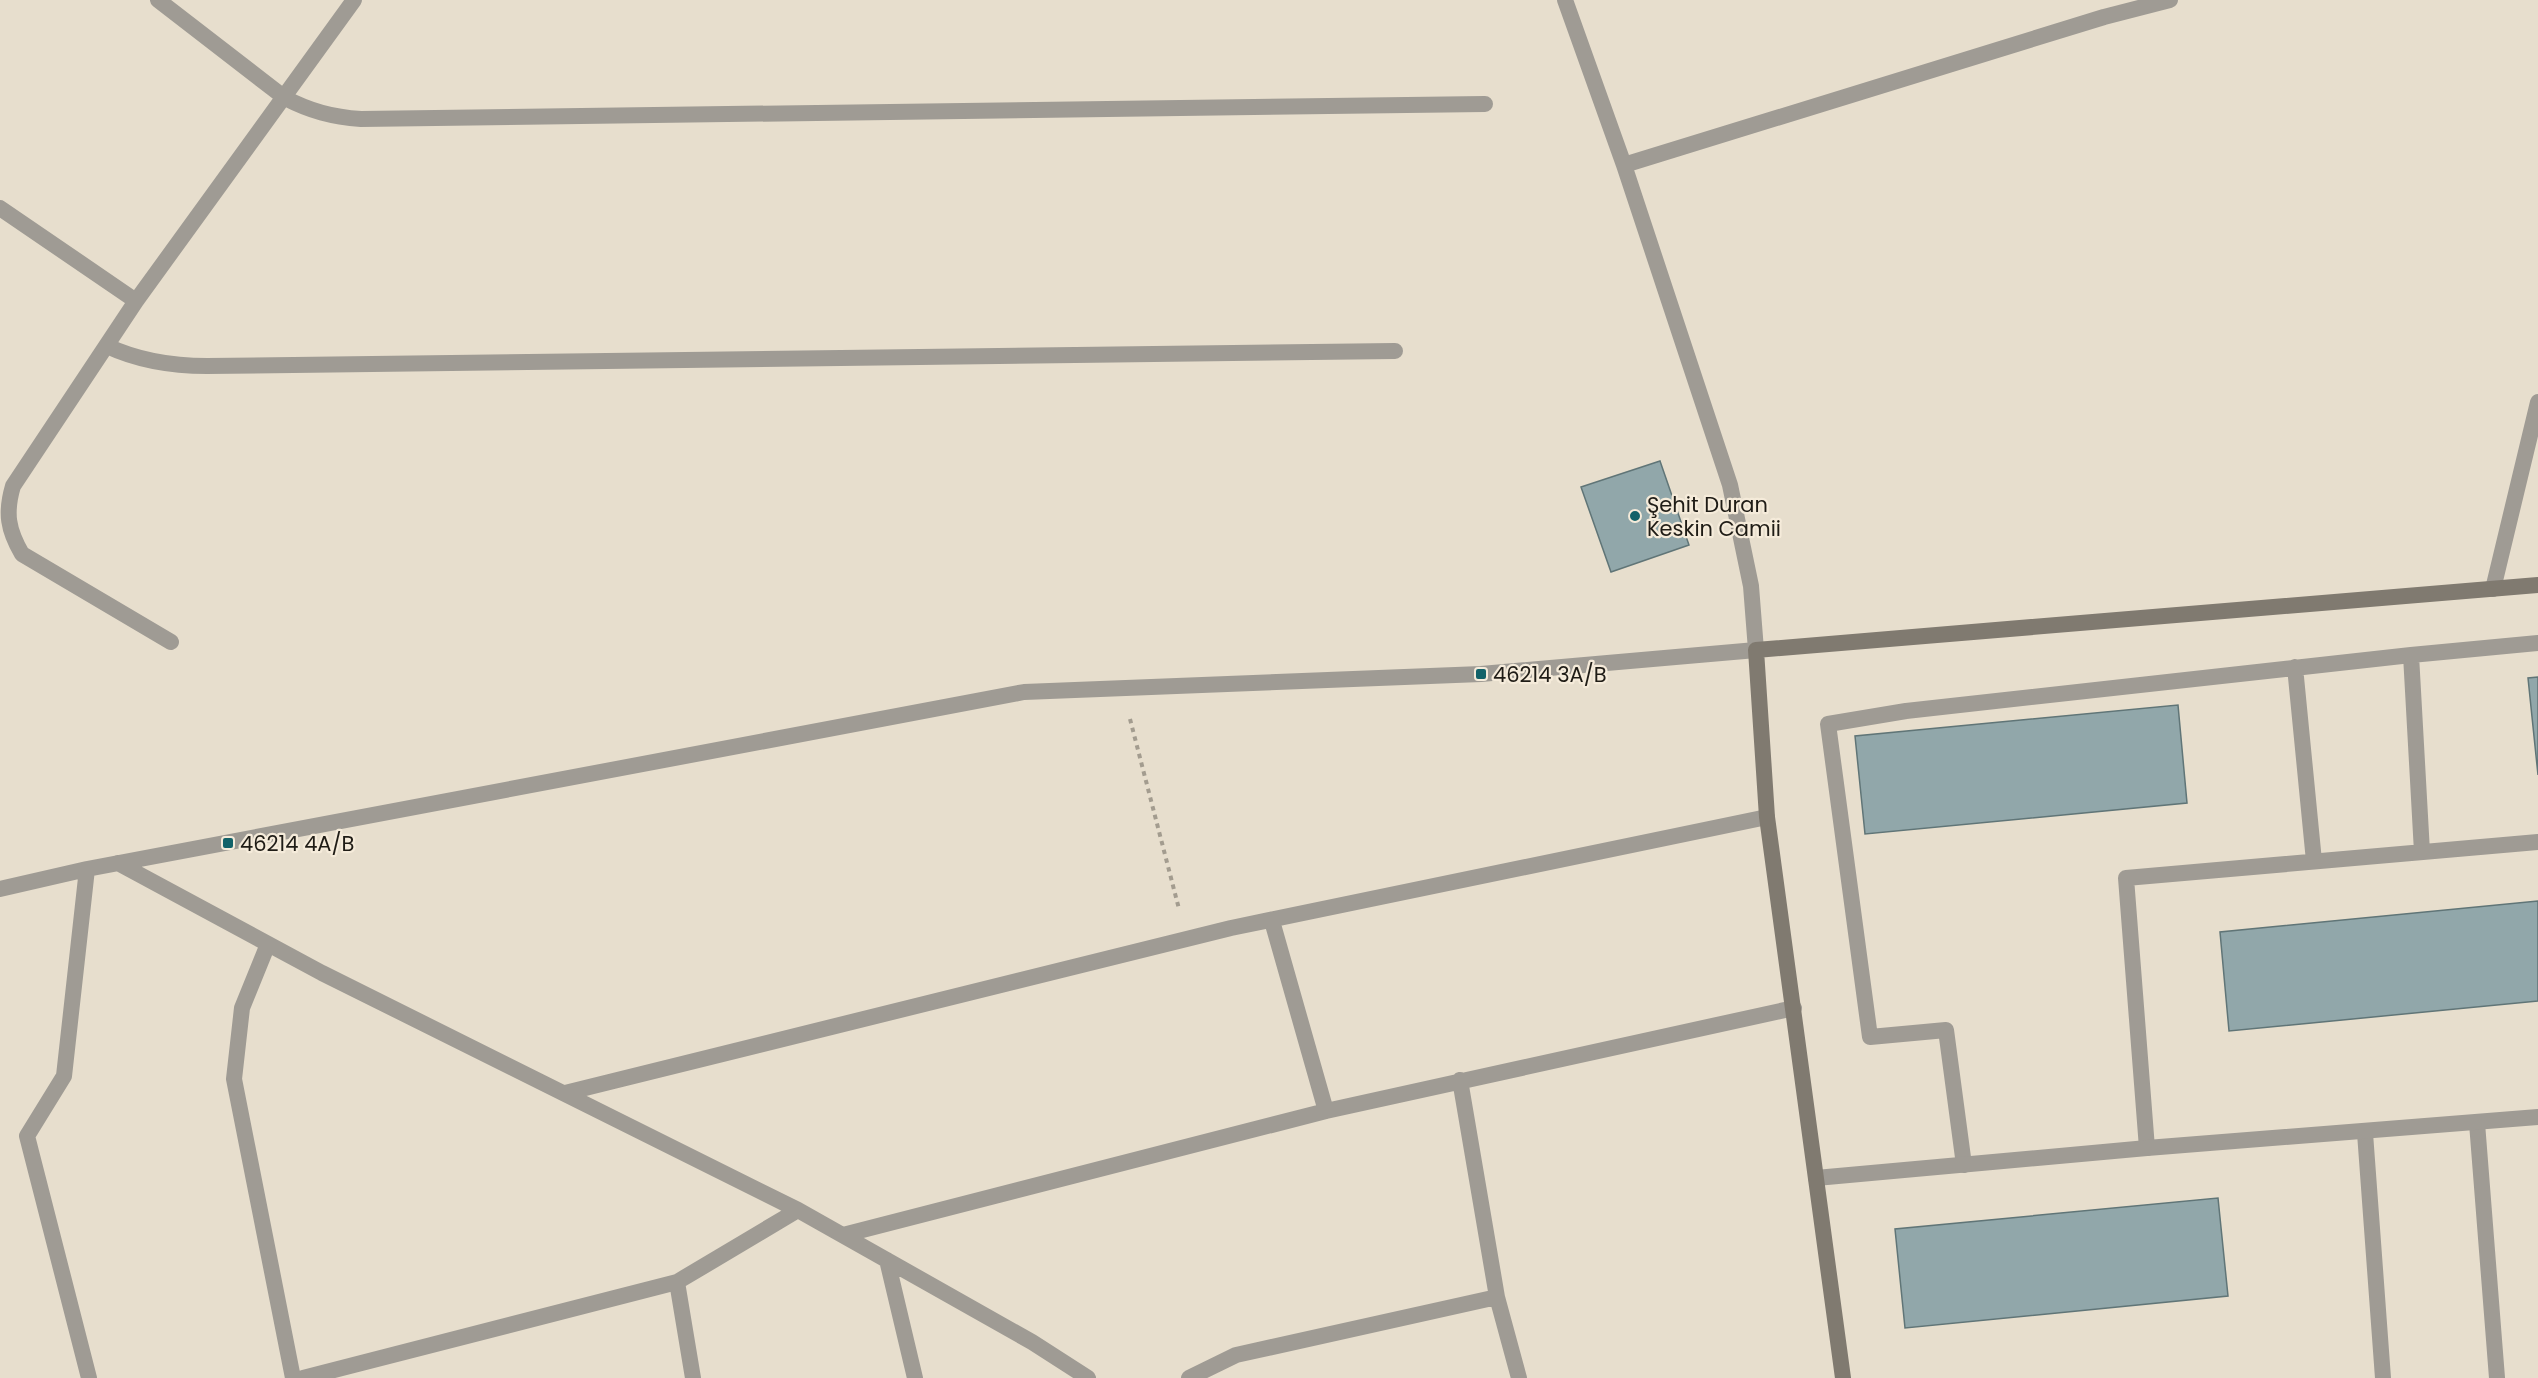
<svg xmlns="http://www.w3.org/2000/svg" width="2538" height="1378" font-family="Poppins,sans-serif">
	<style>
		.building { fill: #91a7aa; stroke: #607577; stroke-width: 1.5 }
		.lines { fill: none; stroke-linecap: round; stroke-linejoin: round }
		.path { stroke: #a39c8f; stroke-width: 4; stroke-dasharray: 4.5 4.5; stroke-linecap: butt }
		.service { stroke: #9f9b94; stroke-width: 16 }
		.minor { stroke: #9f9b94; stroke-width: 16 }
		.secondary { stroke: #807a70; stroke-width: 16 }
		.poi-dot { fill: #126269; stroke: #f5ebda; stroke-width: 2 }
		.labels { text-anchor: middle; dominant-baseline: central; stroke-width: 4.5; stroke-linejoin: round; paint-order: stroke }
		.poi-label { font-size: 21px; fill: #1f1c16; stroke: #f5ebda; text-anchor: start }
	</style>
	<rect width="100%" height="100%" fill="#e7decd"/>
	<path class="building" d="M1660,461L1689,545L1611,572L1581,487Z
		M2538,677V775L2528,678Z
		M2178,705L2187,803L1865,834L1855,736Z
		M2538,901V1001L2229,1031L2220,932Z
		M2218,1198L2228,1296L1905,1328L1895,1229Z"/>
	<g class="lines">
		<path class="path" d="M1130,719L1179,909"/>
		<path class="service" d="M158,0L285,98C310,111 332,117 361,119L1485,104
			M0,208L136,301
			M107,346C139,361 171,366 207,366L1395,351
			M171,642L22,554C8,530 5,513 13,486L136,301L354,0
			M2411,655L2422,852
			M2295,667L2314,861
			M2477,1123L2497,1378
			M2365,1133L2383,1378
			M2147,1148L2126,878L2538,842
			M1964,1165L1946,1030L1870,1037L1828,724L1906,711L2411,655L2538,643"/>
		<path class="minor" d="M1624,165L2104,17L2170,0
			M2493,589L2538,402
			M118,863L322,973L798,1210L1032,1342L1088,1378
			M87,869L64,1076L27,1136L89,1378
			M0,889L87,869L1024,692L1481,674L1756,650L1751,586L1730,485L1624,165L1565,0
			M1272,921L1326,1111
			M268,944L242,1008L234,1079L293,1378
			M1460,1080L1497,1297L1519,1378
			M565,1093L1231,928L1767,817
			M1816,1178L2147,1148L2538,1117
			M843,1235L1326,1111L1794,1008
			M887,1260L915,1378
			M677,1282L693,1378
			M303,1378L677,1282L798,1210
			M1189,1378L1236,1355L1497,1297"/>
		<path class="secondary" d="M1843,1378L1767,817L1756,650L2538,585"/>
	</g>
	<g class="poi-dot">
		<circle cx="1635" cy="516" r="6"/>
		<rect x="1475" y="668" width="12" height="12" rx="3"/>
		<rect x="222" y="837" width="12" height="12" rx="3"/>
	</g>
	<g class="labels">
		<g class="poi-label">
			<text x="1647" y="504">Şehit Duran<tspan x="1647" dy="24">Keskin Camii</tspan></text>
			<text x="1493" y="674">46214 3A/B</text>
			<text x="240" y="843">46214 4A/B</text>
		</g>
	</g>
</svg>
